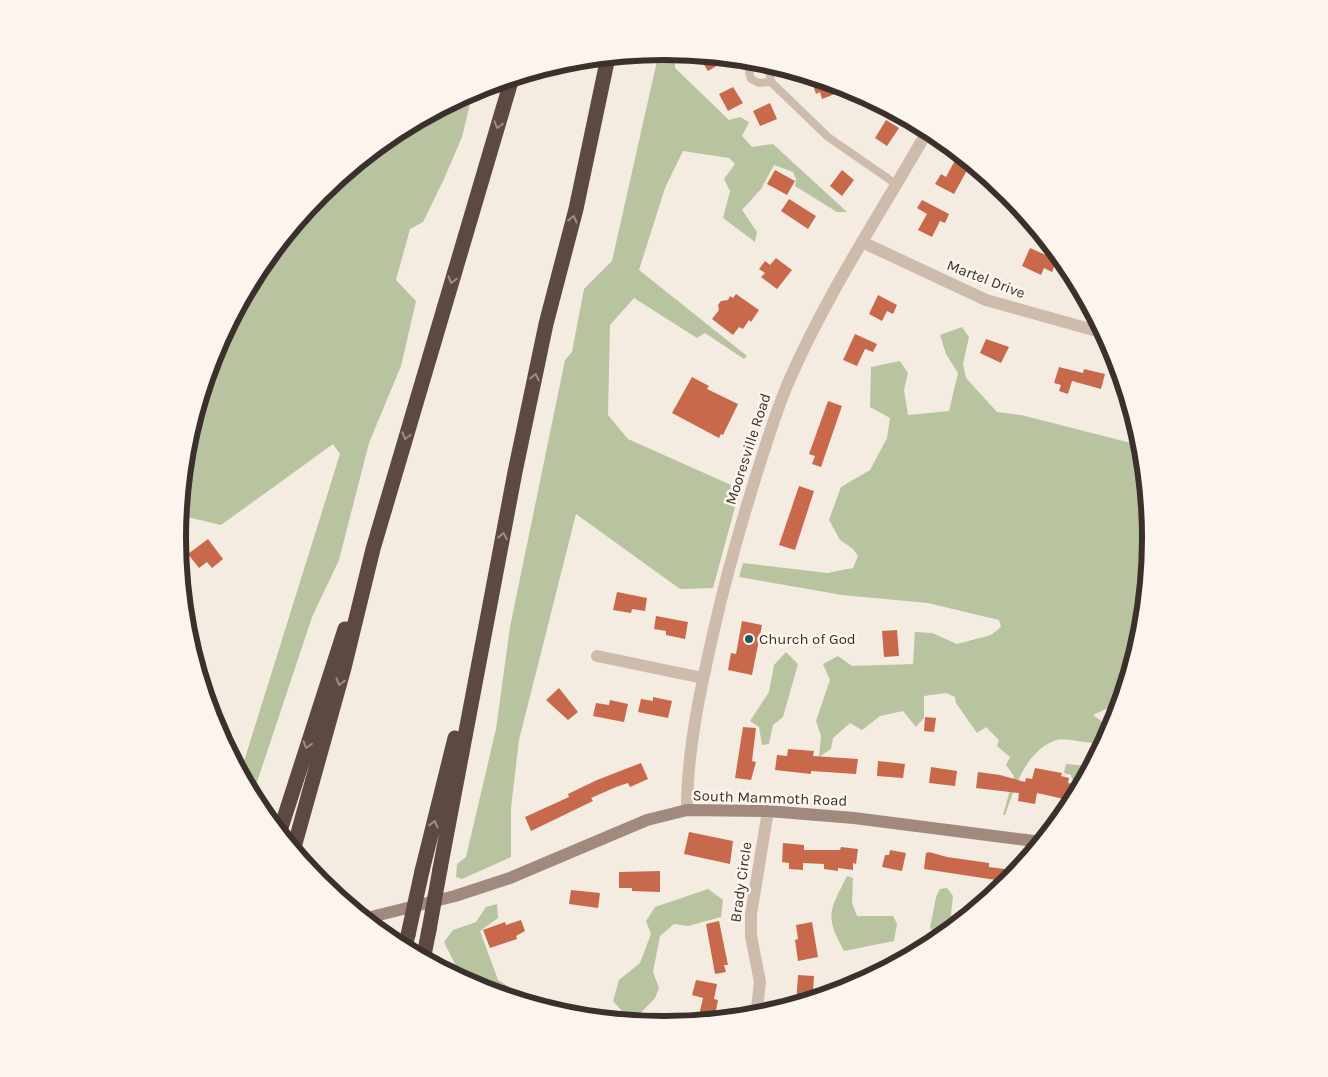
<svg xmlns="http://www.w3.org/2000/svg" width="1328" height="1077" font-family="Karla,sans-serif">
	<style>
		.green { fill: #b8c4a0 }
		.building { fill: #c8694b }
		.lines { fill: none; stroke-linecap: round; stroke-linejoin: round }
		.service { stroke: #cdbbac; stroke-width: 8 }
		.minor { stroke: #cdbbac; stroke-width: 12 }
		.tertiary { stroke: #cdbbac; stroke-width: 12 }
		.secondary { stroke: #a18a7d; stroke-width: 12 }
		.motorway { stroke: #5c4a42; stroke-width: 15 }
		.motorway-bridge { stroke: #5c4a42; stroke-width: 15 }
		.oneway { stroke: #9c8e87 }
		.poi-dot { fill: #1f5a5e; stroke: #fbf5ee; stroke-width: 2 }
		.labels { text-anchor: middle; dominant-baseline: central; stroke-width: 5; stroke-linejoin: round; paint-order: stroke }
		.street-label { font-size: 15px; fill: #3b302b; stroke: #fbf5ee }
		.poi-label { font-size: 15px; fill: #3b302b; stroke: #fbf5ee; text-anchor: start }
		.rim { fill: none; stroke: #3b302b; stroke-width: 6 }
	</style>
	<rect width="100%" height="100%" fill="#f4ebe1"/>
	<path class="green" d="M659,52H675V68L729,120L740,117L749,122L742,136L752,147L773,144L847,212H837L795,186L796,179L793,172L774,165L761,189L742,210L757,232L755,242L723,218L730,191L724,179L735,164L729,158L683,151L665,188L639,270L747,356L744,359L705,333L697,338L634,298L610,325L608,415L628,439L740,489L713,588L680,589L576,514L519,740L511,808V857L462,879L456,877L457,864L466,857L496,729L510,627L565,360L572,352L584,289L612,261Z
		M473,91L462,137L444,179L423,222L410,229L396,280L416,301L401,366L369,443L339,560L312,617L252,797L240,774L340,454L333,444L221,525L179,515L186,443L214,352L259,268L320,194L394,133Z
		M962,327L969,337L963,364L966,378L997,412L1021,415L1139,445L1142,443L1151,539L1142,634L1121,702L1093,715L1112,729L1084,782L1072,779L1071,775L1064,773L1066,764L1089,766L1095,743C1086,743 1063,737 1056,740C1025,751 1015,788 1005,815H1003L1014,776L1006,765L1010,757L997,746L999,740L986,727L977,733L956,703L955,697L946,693L924,696V718L916,727L903,711L880,716L862,730L850,723L833,738L831,749L819,757L821,736L816,721L830,680L823,664L838,656L852,666L913,664L915,632L932,633L957,644L991,635L1001,627L999,620L928,603L842,595L739,577L743,563L827,573L853,568L858,556L853,549L840,540L829,520L841,487L870,470L887,438L890,418L870,407L871,367L900,361L908,373L904,390L908,415L949,411L958,373L946,354L940,335Z
		M786,652L798,664L783,717L773,725L769,744L762,745L759,727L750,721L769,692L774,665Z
		M847,876L853,878L852,903L857,916H893L897,924L894,941L844,951C824,915 830,910 847,876Z
		M947,888L953,896L950,924L946,933L939,935L930,928L936,897L940,889Z
		M708,889L723,900L721,917L688,926L674,924L660,936L653,972L659,988L655,998L632,1022L613,1001L619,980L640,963L651,934L646,921L655,907Z
		M497,904L498,918L480,931L498,980L521,995L526,1003L477,989L453,976L456,966L444,942L453,930L476,922L486,907Z"/>
	<path class="building" d="M698,55H705L730,58L708,71Z
		M820,79L838,85L850,88L822,99L820,92L816,94L812,82Z
		M733,87L743,103L728,111L719,94Z
		M770,103L777,119L760,126L753,111Z
		M886,120L899,128L887,146L875,138Z
		M959,153L971,163L954,194L935,184L941,174L946,177Z
		M775,170L795,181L787,195L767,184Z
		M842,170L854,180L842,196L830,186Z
		M789,199L816,216L808,229L781,211Z
		M922,200L949,214L945,223L940,221L932,237L918,230L927,214L917,208Z
		M1030,248L1057,260L1052,272L1044,268L1041,275L1022,266Z
		M776,258L792,270L777,289L761,277L765,273L759,269L765,261L770,265Z
		M736,294L759,310L751,322L749,320L743,329L739,327L733,335L712,319L719,310L718,305L721,301L728,300L730,296L733,298Z
		M878,295L897,305L893,314L887,311L882,321L869,314Z
		M855,334L877,344L873,352L865,349L857,366L843,360Z
		M986,339L1009,347L1001,363L980,353Z
		M1059,367L1083,373L1084,369L1105,374L1101,389L1072,381L1068,394L1059,391L1061,385L1054,383Z
		M692,377L709,386L707,389L738,404L723,435L721,434L719,438L672,413Z
		M828,401L842,406L821,467L812,464L815,456L809,454Z
		M799,486L814,491L795,550L779,545Z
		M208,539L223,559L212,568L207,562L199,568L188,554Z
		M617,592L647,598L645,611L632,609L631,613L613,610Z
		M656,616L688,622L685,639L666,635V631L654,629Z
		M742,621L762,625L752,675L728,670L731,653L736,654Z
		M897,630L899,656L884,657L882,631Z
		M559,688L578,712L568,720L546,700Z
		M653,697L672,701L668,718L638,712L641,699L653,701Z
		M610,700L628,704L624,722L593,716L596,703L609,705Z
		M925,717L936,718L934,732L924,731Z
		M743,727L756,728L752,761L756,762L751,780L735,778Z
		M788,749L814,751L813,756L858,759L856,774L811,771V774L775,770L777,755L787,756Z
		M878,761L905,764L903,778L877,776Z
		M641,763L648,779L630,787L628,783L616,787L591,798L593,801L531,831L525,817L569,797L568,794L597,780Z
		M931,767L957,771L955,786L929,783Z
		M1035,768L1062,773L1061,776L1069,778L1068,783L1081,786L1073,801L1037,793L1035,804L1018,801L1019,793L976,788L978,772L1000,775L1025,782L1026,778L1032,779Z
		M689,832L733,841L730,864L684,854Z
		M783,843L804,845V850H840L841,847L858,849L856,864L853,863V870L838,868V871L824,869V864L803,863V870L789,869V863L782,862Z
		M890,850L906,853L902,871L882,867L885,855H889Z
		M929,852L947,857L989,863V867L1019,871L1009,882L924,869L926,853Z
		M660,871V892L632,891V888H619V872Z
		M571,890L600,893L598,908L569,904Z
		M521,920L525,931L516,936L517,939L490,948L483,930L505,922L506,925Z
		M719,921L728,965H724L726,972L715,974L706,924Z
		M812,922L818,957L798,961L795,940L798,939L796,925Z
		M798,975L814,976L813,992L833,994L796,1005Z
		M696,980L717,984L714,999L718,1000L714,1021L698,1020L703,998L692,995Z"/>
	<g class="lines">
		<path class="service" d="M761,62L769,69L771,82L759,83L751,79L749,72L751,66Z
			M771,82L828,137L896,184"/>
		<path class="minor" d="M862,242L986,300L1104,333
			M597,656L703,678
			M756,1017L760,982L751,936V914L768,811"/>
		<path class="tertiary" d="M687,810C687,751 700,691 713,634C726,576 742,520 760,463C769,436 777,408 789,381C827,293 881,213 928,130"/>
		<path class="secondary" d="M363,919L455,896L510,878L647,820L687,810L768,811L854,818L1042,842"/>
		<path class="motorway" d="M279,834L345,629
			M293,851L344,668L373,549L512,78
			M440,869L515,472L546,324L576,209L608,57
			M422,871L455,738
			M404,949L408,935
			M423,960L429,930"/>
		<path class="motorway-bridge" d="M429,930L440,869
			M408,935L422,871"/>
	</g>
	<defs><path id="oneway-chevron" d="M-2-3.5L2.5 0L-2 3.5" fill="none" stroke-width="1.6" stroke-linecap="round" stroke-linejoin="round" transform="scale(1.25)"/></defs>
	<g class="oneway">
		<use href="#oneway-chevron" transform="translate(498 125) rotate(107)"/>
		<use href="#oneway-chevron" transform="translate(573 219) rotate(-76)"/>
		<use href="#oneway-chevron" transform="translate(452 280) rotate(106)"/>
		<use href="#oneway-chevron" transform="translate(535 377) rotate(-78)"/>
		<use href="#oneway-chevron" transform="translate(406 436) rotate(106)"/>
		<use href="#oneway-chevron" transform="translate(503 536) rotate(-79)"/>
		<use href="#oneway-chevron" transform="translate(340 682) rotate(106)"/>
		<use href="#oneway-chevron" transform="translate(307 745) rotate(107)"/>
		<use href="#oneway-chevron" transform="translate(434 824) rotate(-76)"/>
	</g>
	<circle class="poi-dot" cx="749" cy="639" r="5"/>
	<g class="labels">
		<g class="street-label">
			<text transform="translate(986 279) rotate(21)">Martel Drive</text>
			<text transform="translate(748 449) rotate(-72)">Mooresville Road</text>
			<text transform="translate(770 798) rotate(2)">South Mammoth Road</text>
			<text transform="translate(741 882) rotate(-82)">Brady Circle</text>
		</g>
		<g class="poi-label">
			<text x="759" y="639">Church of God</text>
		</g>
	</g>
	<path d="M0 0H1328V1077H0ZM186 538a478 478 0 1 1 956 0a478 478 0 1 1-956 0Z" fill="#fbf5ee" fill-rule="evenodd"/>
	<path class="rim" d="M186 538a478 478 0 1 1 956 0a478 478 0 1 1-956 0Z"/>
</svg>
